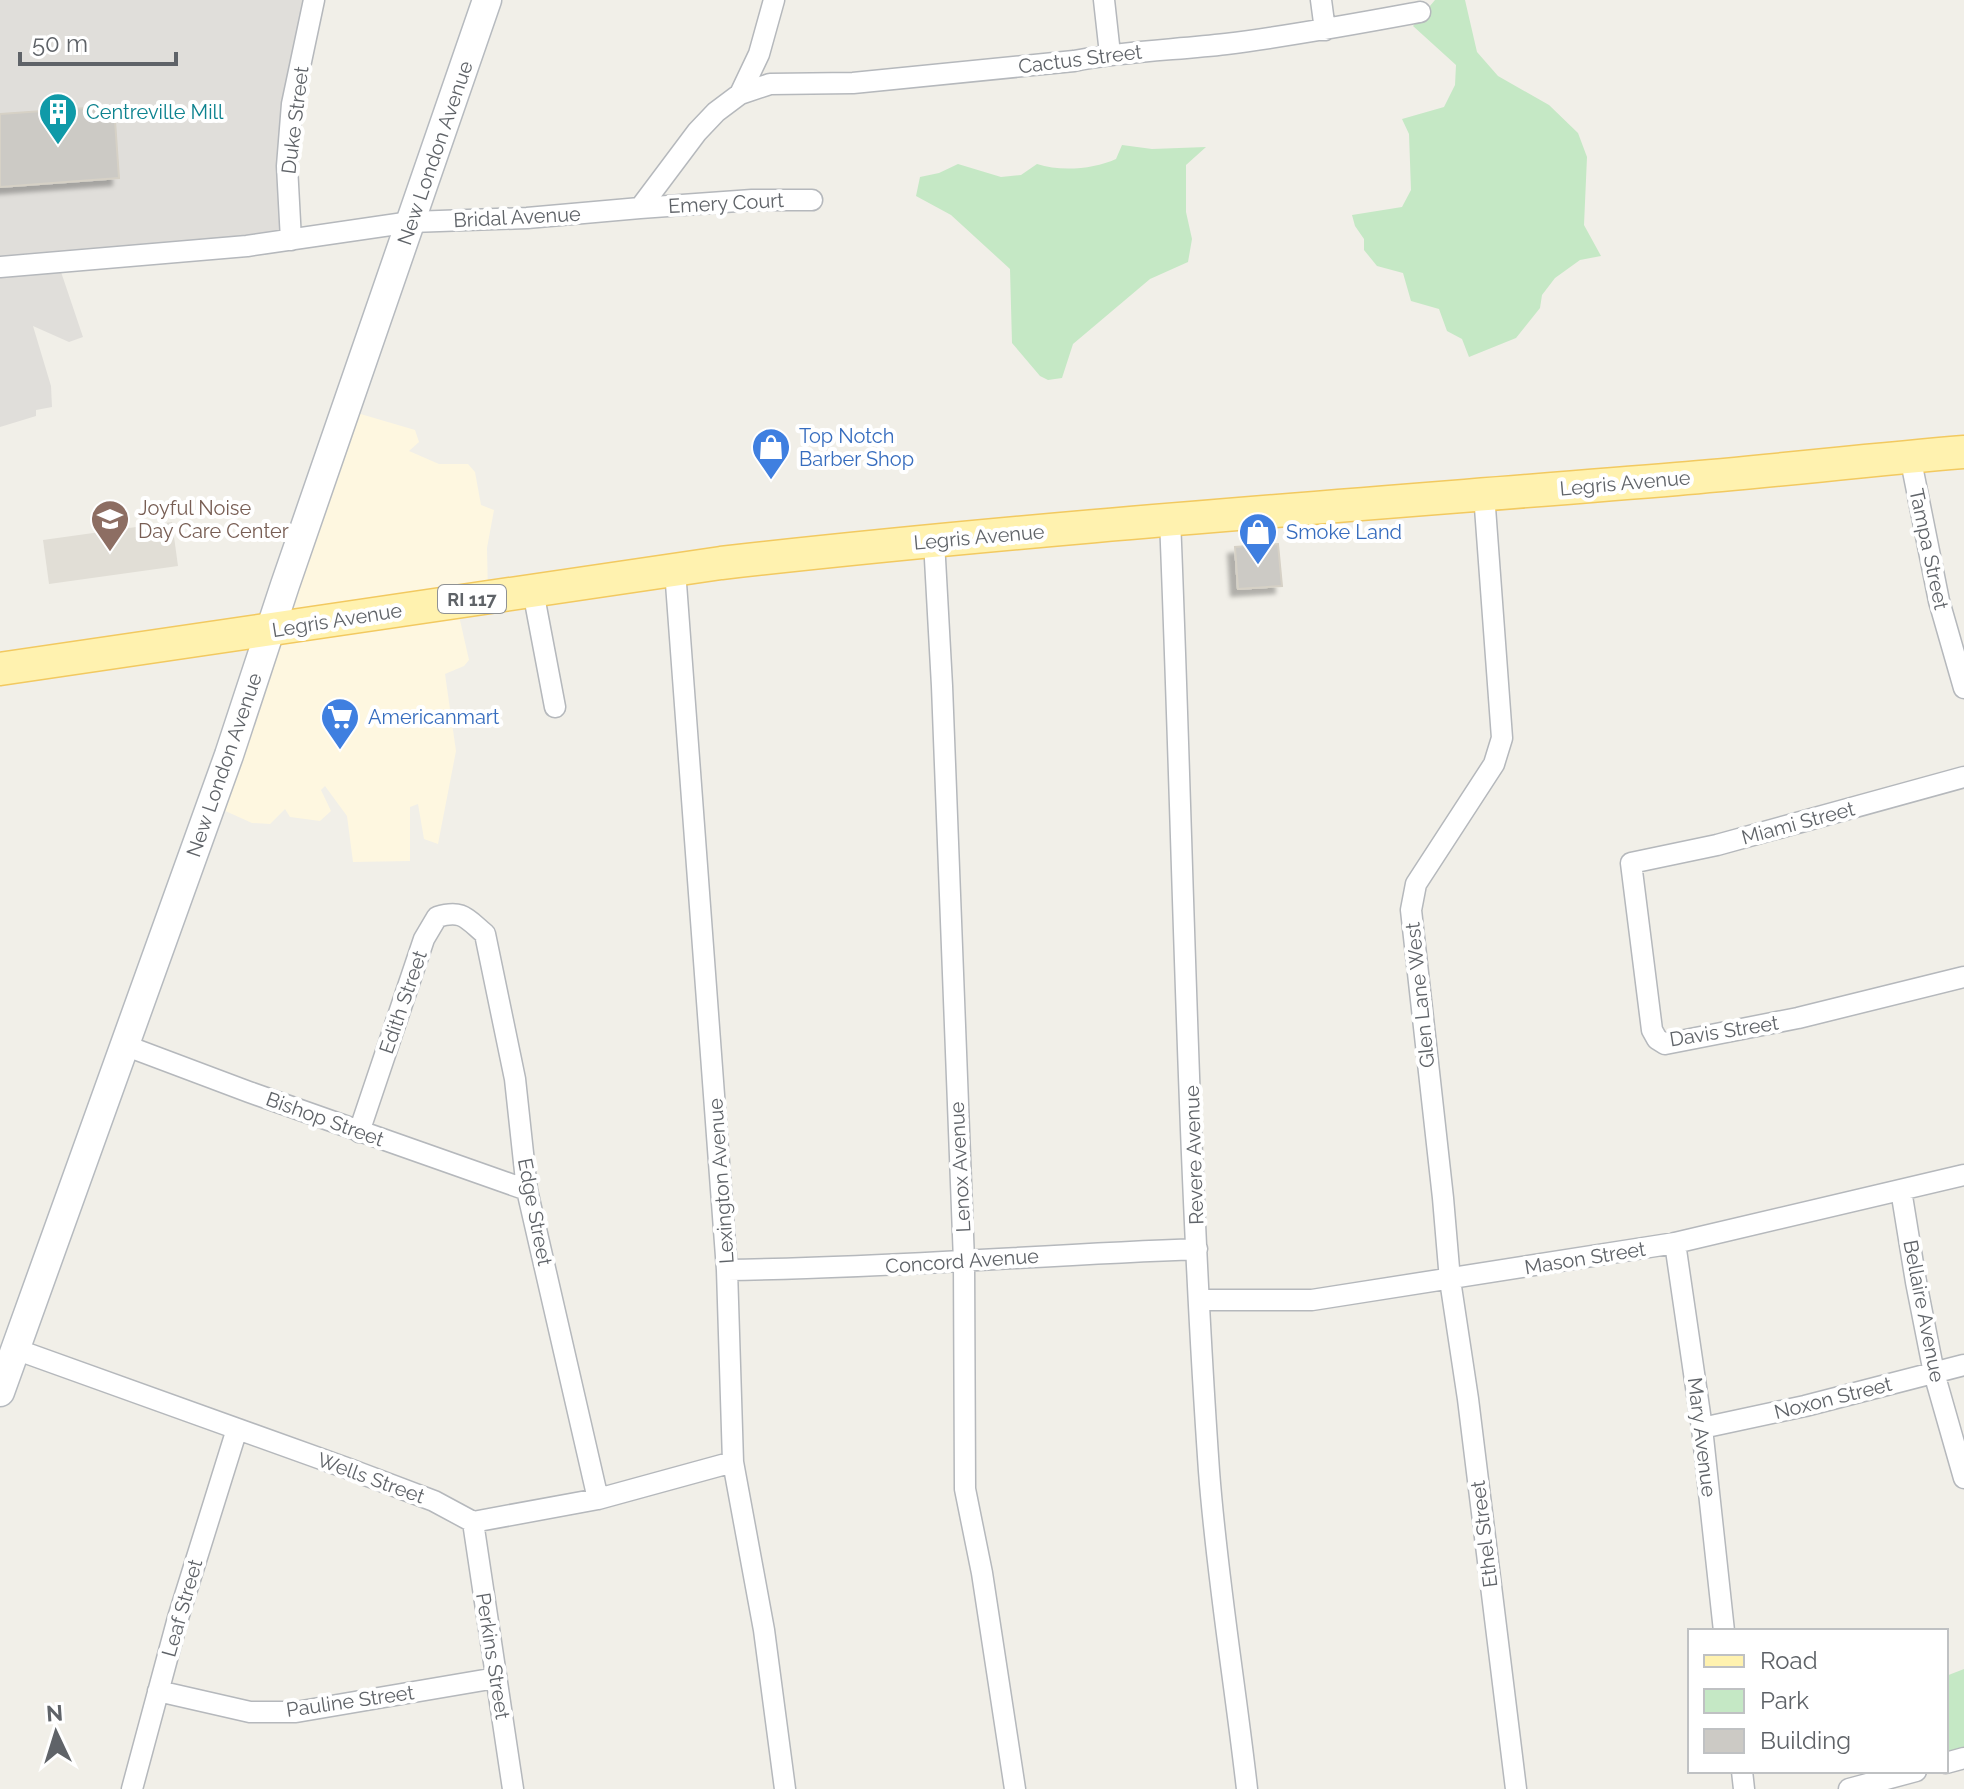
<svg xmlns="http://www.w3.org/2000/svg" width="1964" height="1789" font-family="Raleway,sans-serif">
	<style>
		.commercial { fill: #fef7e0 }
		.industrial { fill: #e0deda }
		.education { fill: #e1ded6 }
		.green { fill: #c5e8c5 }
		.building { fill: #cccac5; stroke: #d6d1c6; stroke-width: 2; filter: url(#shadow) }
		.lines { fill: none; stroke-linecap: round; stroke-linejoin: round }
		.minor-casing { stroke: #b5b8bc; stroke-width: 23 }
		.secondary-casing { stroke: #b6babf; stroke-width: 31 }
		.primary-casing { stroke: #f2c960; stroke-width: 35 }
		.minor { stroke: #fff; stroke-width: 20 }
		.secondary { stroke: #fff; stroke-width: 28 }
		.primary { stroke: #fff2af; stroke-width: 32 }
		.labels { text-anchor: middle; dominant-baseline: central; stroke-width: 8; stroke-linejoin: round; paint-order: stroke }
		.shield { fill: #fff; stroke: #8f9295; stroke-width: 2 }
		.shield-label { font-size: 18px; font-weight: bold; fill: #5f6368 }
		.street-label { font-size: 20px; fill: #5f6368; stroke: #fff }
		.culture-label { font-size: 20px; fill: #0d838f; stroke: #fff; text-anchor: start }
		.shop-label { font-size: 20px; fill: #366cbe; stroke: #fff; text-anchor: start }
		.education-label { font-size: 20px; fill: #785e54; stroke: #fff; text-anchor: start }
	</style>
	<defs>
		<filter id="shadow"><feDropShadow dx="-7" dy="7" stdDeviation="2" flood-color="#0004"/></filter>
	</defs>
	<rect width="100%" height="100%" fill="#f1efe8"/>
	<path class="commercial" d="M347,410L415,430L419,442L409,451L439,464H468L475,472L481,505L494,510L487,548L488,595L457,607L469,660L464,666L445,674L456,751L438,844L424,839L418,804L410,807V861L353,862L347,816L325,786L321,790L331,811L320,821L290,817L285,809L270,824L252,823L212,805Z"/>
	<path class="industrial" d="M0,0H313L292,106L291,245L59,266L83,337L69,342L33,326L51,386L52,407L36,410V416L0,427Z"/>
	<path class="education" d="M172,522L178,566L49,584L43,540Z"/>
	<path class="green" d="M1435,0H1465L1477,52L1498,76L1549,105L1578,133L1587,157L1584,225L1601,256L1580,260L1555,278L1542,295L1540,308L1516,338L1469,357L1462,339L1447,331L1439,309L1411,301L1403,273L1377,266L1364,250V239L1355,226L1352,215L1402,207L1411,190L1409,134L1402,119L1444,107L1455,85L1456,65L1413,26Z
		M1122,145L1152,149L1206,147L1186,165V212L1192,239L1188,262L1150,279L1073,344L1062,378L1048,380L1040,376L1012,343L1010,269L951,215L916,196L920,177L939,173L958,164L1001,177L1021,175L1037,164C1061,172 1094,169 1116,159Z
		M1964,1669V1758H1949L1946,1750V1676Z"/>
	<path class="building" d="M114,106L119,178L0,187V114Z
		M1278,544L1282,586L1238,589L1235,547Z"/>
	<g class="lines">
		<defs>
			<path id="minor" d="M1104,0L1110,54
				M1321,0L1325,30
				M740,94L770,84L853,83L1074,61C1124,51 1175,50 1226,44C1291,36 1355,24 1420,12
				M640,208L752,200H812
				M291,240L287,166L292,104L314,0
				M0,267L247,246L411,222L527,218L640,208L697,132L716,112L740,94L759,54L774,0
				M1910,456L1939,601L1964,688
				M1484,494L1502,738L1494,764L1416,884L1411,910L1443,1198L1450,1280L1468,1399L1516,1789
				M1170,519C1183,836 1187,1155 1209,1471C1217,1578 1235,1683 1247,1789
				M934,541L942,686L964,1261L965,1489L982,1573L1015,1789
				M675,570L727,1270L733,1462L764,1630L785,1789
				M533,591L555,707
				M1964,777L1717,845L1631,863L1652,1030L1657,1039L1665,1044L1798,1018L1964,977
				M124,1045L249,1092L527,1190
				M359,1132L424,939L437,917C463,909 467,919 485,934L515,1079L527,1190L598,1499
				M1901,1190L1916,1282L1934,1373L1964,1478
				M1675,1243L1702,1428L1724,1631
				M727,1270C884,1268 1040,1255 1197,1249
				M1199,1300H1312L1675,1243L1964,1175
				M15,1349L352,1470L434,1501L473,1522L598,1499L733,1462
				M1702,1428L1805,1406L1964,1365
				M473,1522L513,1789
				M158,1691L250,1712H296L496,1678
				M1946,1763L1964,1758
				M1742,1771L1744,1789
				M132,1789L178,1618L237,1429
				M1849,1789L1916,1771"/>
			<path id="secondary" d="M0,1392L229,755L285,585L487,0"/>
			<path id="primary" d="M0,669L721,563C1039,527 1358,505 1677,479C1773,471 1868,460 1964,452"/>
		</defs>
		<use href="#minor" class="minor-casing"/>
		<use href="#secondary" class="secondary-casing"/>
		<use href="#primary" class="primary-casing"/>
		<use href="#minor" class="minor"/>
		<use href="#secondary" class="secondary"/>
		<use href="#primary" class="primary"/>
	</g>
	<defs>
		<symbol id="building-pin" viewBox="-11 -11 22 30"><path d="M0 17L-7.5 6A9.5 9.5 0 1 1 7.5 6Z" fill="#0f9aa8" stroke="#fff"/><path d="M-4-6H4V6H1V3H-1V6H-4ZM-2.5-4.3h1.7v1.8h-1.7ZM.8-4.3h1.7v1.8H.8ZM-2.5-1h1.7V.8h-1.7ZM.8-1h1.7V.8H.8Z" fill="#fff"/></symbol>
		<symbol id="shop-pin" viewBox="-11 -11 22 30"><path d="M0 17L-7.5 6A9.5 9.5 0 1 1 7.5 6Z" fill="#3f7fe0" stroke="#fff"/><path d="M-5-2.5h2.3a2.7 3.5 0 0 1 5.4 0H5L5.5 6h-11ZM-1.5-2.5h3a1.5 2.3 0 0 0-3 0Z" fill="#fff"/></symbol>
		<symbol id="school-pin" viewBox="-11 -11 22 30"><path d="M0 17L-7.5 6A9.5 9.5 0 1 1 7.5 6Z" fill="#8d6e63" stroke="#fff"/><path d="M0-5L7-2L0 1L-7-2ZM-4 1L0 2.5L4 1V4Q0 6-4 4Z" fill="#fff"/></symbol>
		<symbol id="supermarket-pin" viewBox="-11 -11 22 30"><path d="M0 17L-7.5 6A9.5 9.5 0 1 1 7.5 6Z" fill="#3f7fe0" stroke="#fff"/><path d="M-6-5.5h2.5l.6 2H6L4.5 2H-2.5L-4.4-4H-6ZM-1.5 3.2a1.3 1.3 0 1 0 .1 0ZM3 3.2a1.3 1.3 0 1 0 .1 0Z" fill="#fff"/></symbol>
	</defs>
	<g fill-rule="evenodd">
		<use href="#building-pin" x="36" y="90" width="44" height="60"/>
		<use href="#shop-pin" x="749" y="425" width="44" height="60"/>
		<use href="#school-pin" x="88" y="497" width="44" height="60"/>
		<use href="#shop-pin" x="1236" y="510" width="44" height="60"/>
		<use href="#supermarket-pin" x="318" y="695" width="44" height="60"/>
	</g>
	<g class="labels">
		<rect class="shield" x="438" y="585" width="68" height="28" rx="6"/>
		<g class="shield-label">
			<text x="472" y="599">RI 117</text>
		</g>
		<g class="street-label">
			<text transform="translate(1080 59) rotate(-7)">Cactus Street</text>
			<text transform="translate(295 120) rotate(-83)">Duke Street</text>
			<text transform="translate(435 153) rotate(-71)">New London Avenue</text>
			<text transform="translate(726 203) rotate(-3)">Emery Court</text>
			<text transform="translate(517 217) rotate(-3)">Bridal Avenue</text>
			<text transform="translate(1625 483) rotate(-5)">Legris Avenue</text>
			<text transform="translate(979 537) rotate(-5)">Legris Avenue</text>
			<text transform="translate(1929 549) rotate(78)">Tampa Street</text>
			<text transform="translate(337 620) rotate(-9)">Legris Avenue</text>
			<text transform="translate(224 765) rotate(-71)">New London Avenue</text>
			<text transform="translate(1798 823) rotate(-15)">Miami Street</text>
			<text transform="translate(1420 995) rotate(-96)">Glen Lane West</text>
			<text transform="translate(403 1002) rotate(-71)">Edith Street</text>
			<text transform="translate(1724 1031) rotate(-9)">Davis Street</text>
			<text transform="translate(325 1119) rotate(20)">Bishop Street</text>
			<text transform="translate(1194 1155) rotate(-92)">Revere Avenue</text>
			<text transform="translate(960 1167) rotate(-93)">Lenox Avenue</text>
			<text transform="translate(721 1181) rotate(-94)">Lexington Avenue</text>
			<text transform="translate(535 1212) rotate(79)">Edge Street</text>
			<text transform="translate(1585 1258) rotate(-9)">Mason Street</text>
			<text transform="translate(962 1261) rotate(-4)">Concord Avenue</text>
			<text transform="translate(1924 1311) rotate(79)">Bellaire Avenue</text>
			<text transform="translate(1833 1398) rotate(-14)">Noxon Street</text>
			<text transform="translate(1702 1437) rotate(83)">Mary Avenue</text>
			<text transform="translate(371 1478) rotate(20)">Wells Street</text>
			<text transform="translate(1484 1534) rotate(-97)">Ethel Street</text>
			<text transform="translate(182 1608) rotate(-74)">Leaf Street</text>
			<text transform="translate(493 1656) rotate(81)">Perkins Street</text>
			<text transform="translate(350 1701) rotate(-8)">Pauline Street</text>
		</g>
		<g class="culture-label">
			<text x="86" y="112">Centreville Mill</text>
		</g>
		<g class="shop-label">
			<text x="799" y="436">Top Notch<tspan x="799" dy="23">Barber Shop</tspan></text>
			<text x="1286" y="532">Smoke Land</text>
			<text x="368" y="717">Americanmart</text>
		</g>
		<g class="education-label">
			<text x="138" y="508">Joyful Noise<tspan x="138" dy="23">Day Care Center</tspan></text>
		</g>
	</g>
	<rect x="1688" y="1629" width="260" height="144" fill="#ffffff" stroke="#bfc1c3" stroke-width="2"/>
	<rect x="1704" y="1655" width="40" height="12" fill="#fff2af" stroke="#bfc1c3" stroke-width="2"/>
	<text x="1760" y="1669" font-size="24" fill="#5f6368">Road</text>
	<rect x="1704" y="1689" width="40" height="24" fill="#c5e8c5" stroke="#bfc1c3" stroke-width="2"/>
	<text x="1760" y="1709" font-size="24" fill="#5f6368">Park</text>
	<rect x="1704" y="1729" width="40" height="24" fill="#cccac5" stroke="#bfc1c3" stroke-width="2"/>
	<text x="1760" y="1749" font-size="24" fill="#5f6368">Building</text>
	<g transform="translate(56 1733) rotate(356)" stroke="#ffffff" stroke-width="6" paint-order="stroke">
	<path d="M0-6L14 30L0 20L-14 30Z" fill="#5f6368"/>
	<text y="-12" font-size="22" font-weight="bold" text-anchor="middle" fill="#5f6368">N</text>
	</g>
	<path d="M20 52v12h156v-12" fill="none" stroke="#5f6368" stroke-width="4"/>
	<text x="32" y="52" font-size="24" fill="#5f6368" stroke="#ffffff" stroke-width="6" paint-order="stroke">50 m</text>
</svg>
